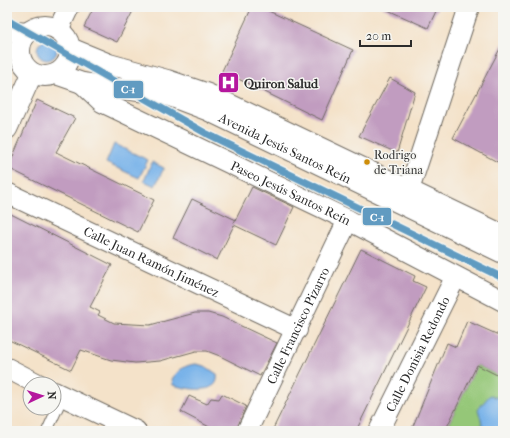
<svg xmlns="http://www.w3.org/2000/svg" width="510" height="438" font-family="'IM FELL French Canon',serif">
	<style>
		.green { fill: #95c778; stroke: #607952 }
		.water { fill: #78b2e9; stroke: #526e8a }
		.building { fill: #c19cc0 }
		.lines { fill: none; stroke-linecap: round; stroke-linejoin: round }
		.lane-casing { stroke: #716b62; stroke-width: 12 }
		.street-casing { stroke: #716b62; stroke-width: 22 }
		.lane { stroke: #fff; stroke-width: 10 }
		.street { stroke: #fff; stroke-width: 20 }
		.rail-1-casing { stroke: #f6f6f2; stroke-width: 10 }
		.rail-1 { stroke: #619bc1; stroke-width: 7 }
		.bus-dot { fill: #ce8d09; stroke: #f6f6f2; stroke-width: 1.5 }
		.labels { text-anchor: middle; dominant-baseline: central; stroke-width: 3; stroke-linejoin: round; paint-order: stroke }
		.bus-label { font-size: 12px; fill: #2b2b2b; stroke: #f6f6f2; text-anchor: start }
		.poi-label { font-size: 13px; font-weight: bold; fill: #2b2b2b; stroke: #f6f6f2; text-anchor: start }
		.street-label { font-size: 13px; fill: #2b2b2b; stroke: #f6f6f2 }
		.line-badge { stroke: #f6f6f2; stroke-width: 1.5 }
		.badge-label { font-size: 11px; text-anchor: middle; font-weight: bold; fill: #fff }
	</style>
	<rect width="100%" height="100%" fill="#f6f6f2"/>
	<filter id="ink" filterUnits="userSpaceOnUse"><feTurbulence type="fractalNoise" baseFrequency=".025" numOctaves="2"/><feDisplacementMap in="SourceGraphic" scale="8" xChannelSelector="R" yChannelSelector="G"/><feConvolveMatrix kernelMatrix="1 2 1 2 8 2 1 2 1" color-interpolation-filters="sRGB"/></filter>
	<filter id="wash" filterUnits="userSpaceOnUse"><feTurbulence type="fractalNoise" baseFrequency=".012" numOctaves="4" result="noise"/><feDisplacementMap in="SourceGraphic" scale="16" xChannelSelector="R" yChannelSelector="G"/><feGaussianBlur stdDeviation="0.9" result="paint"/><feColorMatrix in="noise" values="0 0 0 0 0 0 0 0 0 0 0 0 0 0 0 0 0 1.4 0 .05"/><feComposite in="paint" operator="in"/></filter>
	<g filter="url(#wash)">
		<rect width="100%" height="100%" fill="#f4e2c9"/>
		<path class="green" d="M477,365L503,378V431H445Z"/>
		<path class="water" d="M37 50a10 10 0 1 1 20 0a10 10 0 1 1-20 0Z
			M114,144L148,160L139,178L106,163Z
			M152,162L164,168L155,186L144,181Z
			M196,364L205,366L217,374C221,396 186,389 173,385L172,379C179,369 185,365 196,364Z
			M490,395L503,400V431H484L478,409Z"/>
		<g id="blocks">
			<path class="building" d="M94,7H135L117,42L84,27Z
				M252,7H260L353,50L322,120L222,71Z
				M381,7H438L428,28Z
				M503,43V165L453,138Z
				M390,78L415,92L397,153L359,136Z
				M37,100L75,118L56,152L154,200L138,232L8,168Z
				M252,187L294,207L276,245L234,225L217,260L173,238L192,199L236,220L234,223Z
				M7,212L112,265L90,307L100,312L98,315L114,323L150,325L195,313H208L222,317L277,343L260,376L220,356L207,351H196L160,361L135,363L111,360L81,350L71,370L7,339Z
				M361,249L415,276L413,281L426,287L356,431H272Z
				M467,321L503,337V378L477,365L445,431H411L447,343L456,347Z
				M222,394L246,406L236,431H217L181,412L189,396L207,404L211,398L219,399Z"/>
		</g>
	</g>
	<g filter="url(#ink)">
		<use href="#blocks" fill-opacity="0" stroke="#716b62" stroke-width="1"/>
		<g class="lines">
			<defs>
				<path id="lane" d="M47,431L63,396"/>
				<g id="street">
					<circle cx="45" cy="51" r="25"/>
					<path d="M7,28L16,32L28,33"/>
					<path d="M58,30L69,7"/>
					<path d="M70,48L109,64L167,80L208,94L503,235"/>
					<path id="s1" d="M56,74L82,83L167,95L209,111L503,253"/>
					<path id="s2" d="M82,83L102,102L348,220L503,301"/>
					<path d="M7,129L32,74"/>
					<path d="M409,190L469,7"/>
					<path id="s3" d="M7,193L297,330"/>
					<path d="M7,368L38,384"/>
					<path d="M54,392L136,431"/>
					<path id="s4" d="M247,431L348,220"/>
					<path id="s5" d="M379,431L455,278"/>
				</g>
			</defs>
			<use href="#lane" class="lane-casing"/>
			<use href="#street" class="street-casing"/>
			<use href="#lane" class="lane"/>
			<use href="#street" class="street"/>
			<defs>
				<path id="rail-1" d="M7,20L207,134L503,278"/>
			</defs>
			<use href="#rail-1" class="rail-1-casing"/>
			<use href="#rail-1" class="rail-1"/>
		</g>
	</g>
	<defs>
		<symbol id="hospital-square" viewBox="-11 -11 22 22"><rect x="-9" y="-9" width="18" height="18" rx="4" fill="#b5179e" stroke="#f6f6f2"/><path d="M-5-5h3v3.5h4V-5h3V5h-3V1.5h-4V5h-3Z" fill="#fff"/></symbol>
	</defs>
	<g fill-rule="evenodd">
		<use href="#hospital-square" x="216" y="70" width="25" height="25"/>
	</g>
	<circle class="bus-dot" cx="367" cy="162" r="3.5"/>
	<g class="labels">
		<g class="bus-label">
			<text x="374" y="155">Rodrigo<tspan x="374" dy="15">de Triana</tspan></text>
		</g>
		<g class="poi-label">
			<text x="244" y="83">Quiron Salud</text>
		</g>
		<g class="street-label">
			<text stroke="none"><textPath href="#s1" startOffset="243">Avenida Jesús Santos Reín</textPath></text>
			<text stroke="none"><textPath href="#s2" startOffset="237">Paseo Jesús Santos Reín</textPath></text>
			<text stroke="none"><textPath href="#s3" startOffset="160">Calle Juan Ramón Jiménez</textPath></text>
			<text stroke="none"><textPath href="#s4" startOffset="117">Calle Francisco Pizarro</textPath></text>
			<text stroke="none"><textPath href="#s5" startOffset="86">Calle Donisia Redondo</textPath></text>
		</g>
	</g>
	<g class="line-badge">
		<rect x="113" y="80" width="31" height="19" rx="4" fill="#619bc1"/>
		<rect x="362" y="207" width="30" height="19" rx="4" fill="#619bc1"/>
	</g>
	<g class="badge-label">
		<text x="128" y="93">C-1</text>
		<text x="377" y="221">C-1</text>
	</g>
	<rect width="510" height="438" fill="none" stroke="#f6f6f2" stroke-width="24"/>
	<g transform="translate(42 396) rotate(86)"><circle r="19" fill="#f6f6f2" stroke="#a5a5a2"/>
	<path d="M0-3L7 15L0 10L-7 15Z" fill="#b5179e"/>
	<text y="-6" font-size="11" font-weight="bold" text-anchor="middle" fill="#2b2b2b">N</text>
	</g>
	<path d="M360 40v6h51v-6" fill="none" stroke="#2b2b2b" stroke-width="2"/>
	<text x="366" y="40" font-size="12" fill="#2b2b2b" stroke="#f6f6f2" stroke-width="3" paint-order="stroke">20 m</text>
</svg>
